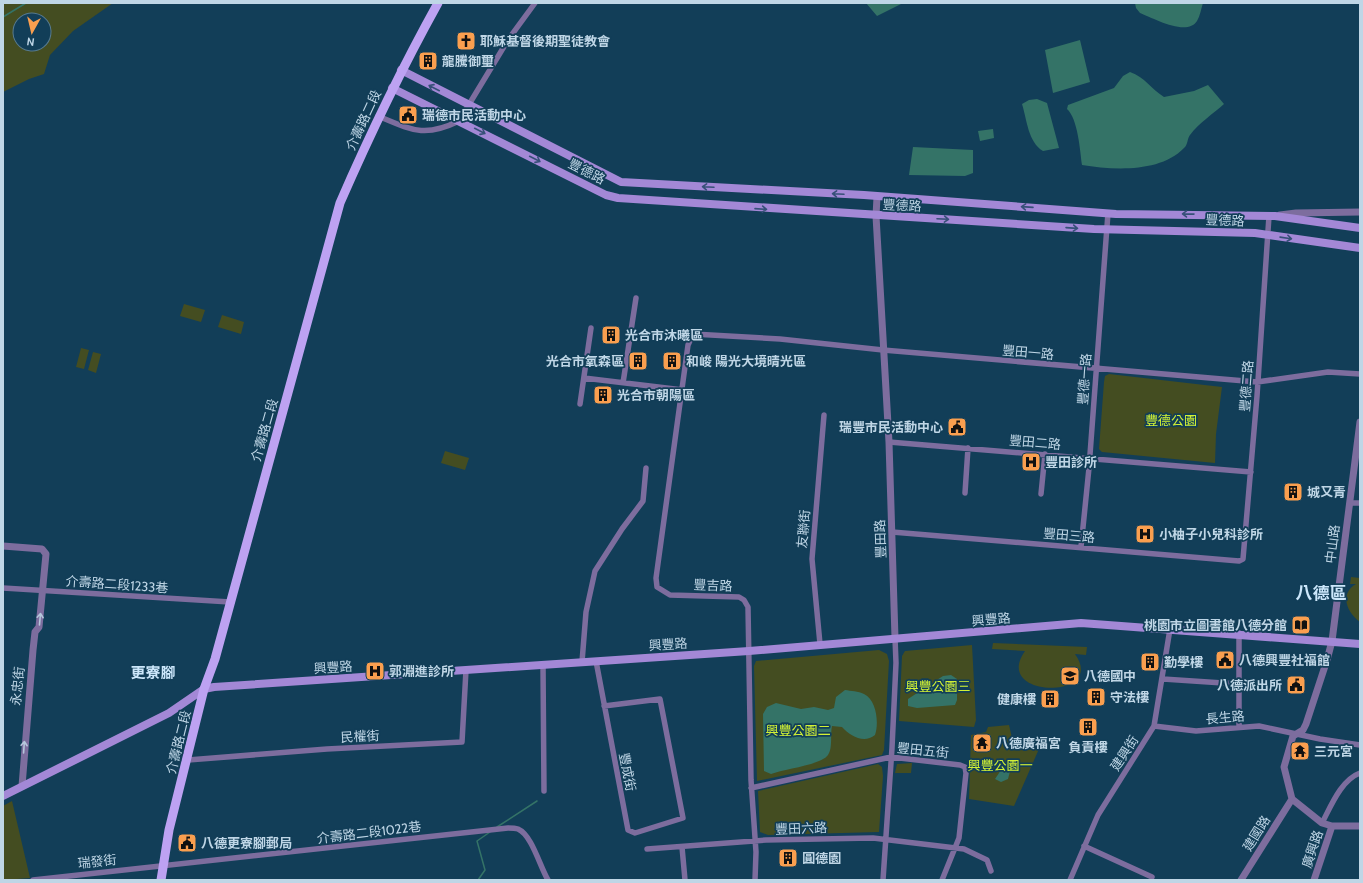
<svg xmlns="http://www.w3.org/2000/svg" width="1363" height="883" font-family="Cabin,'Noto Sans TC',sans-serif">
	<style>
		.green { fill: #444d21; fill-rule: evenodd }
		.water { fill: #347367 }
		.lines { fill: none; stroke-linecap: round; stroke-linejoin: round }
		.stream { stroke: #347367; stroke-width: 1.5 }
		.minor { stroke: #7d6d9e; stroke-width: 5.5 }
		.tertiary { stroke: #7d6d9e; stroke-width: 7 }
		.secondary { stroke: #a388d6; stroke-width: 8 }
		.primary { stroke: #bda2f2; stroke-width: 9 }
		.oneway { stroke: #365078 }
		.oneway2 { stroke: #b5c6db }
		.labels { text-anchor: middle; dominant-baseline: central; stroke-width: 3.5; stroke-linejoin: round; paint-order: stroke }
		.poi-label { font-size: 13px; font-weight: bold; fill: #bfd6e6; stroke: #123e58; text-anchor: start }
		.street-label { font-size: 13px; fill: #bfd6e6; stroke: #123e58 }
		.park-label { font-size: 13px; fill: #d2f135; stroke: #123e58 }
		.quarter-label { font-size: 15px; font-weight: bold; fill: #cce7fb; stroke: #123e58 }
		.district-label { font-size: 17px; font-weight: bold; fill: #cce7fb; stroke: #123e58 }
	</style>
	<rect width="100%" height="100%" fill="#123e58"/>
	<path class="green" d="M3,3H113L73,31L50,55L44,74L29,79L3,92ZM20,20H44V44H20Z
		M184,304L205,310L201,322L180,316Z
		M222,315L244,322L241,334L218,327Z
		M81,348L89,350L84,369L76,367Z
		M93,352L101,354L96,373L88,370Z
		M1109,374L1222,387L1216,434L1215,463L1102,452L1099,449L1104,382L1105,376Z
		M445,451L469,458L465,470L441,463Z
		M1351,577L1360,578V622C1347,613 1339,594 1356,584H1350Z
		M993,643L1087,647L1086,655L1075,654C1108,700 991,699 1025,651L992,649Z
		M972,645L976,720L974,727L899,721L902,656L905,651Z
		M879,650L887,654L889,661L884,750L882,755L757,781L754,666L756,661Z
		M1009,725L1012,738L1042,742L1014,806L969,799L971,735L986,732L988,727Z
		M912,763L911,773H895L897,764Z
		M878,764L882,767L883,776L879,832L768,835L760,832L758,791Z
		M12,801L30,878L3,880V806Z"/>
	<path class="water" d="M866,3H903L877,16Z
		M1135,3H1203C1201,9 1200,16 1197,21C1187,37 1153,18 1140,13L1136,8Z
		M1080,40L1090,82L1053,93L1045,50Z
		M1130,72C1145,77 1151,89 1164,97L1194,91L1208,85L1224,104C1214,113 1199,123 1190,135C1187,139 1188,145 1184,148C1160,173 1113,170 1082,165C1080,150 1078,119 1067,109L1068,105L1114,88L1123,76Z
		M1037,99L1047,103L1059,148L1043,151C1028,142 1027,120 1022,104L1029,100Z
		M993,129L994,138L980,141L978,131Z
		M913,147L973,150V173L965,176L909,175Z
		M951,675L957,679V700L955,705L917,708L908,706V699L943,676Z
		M845,690C851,691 858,691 864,694C877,700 879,724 875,735C864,744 850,736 842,727L832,726C830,734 833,748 828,755C821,765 784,769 771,774L764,771L763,714L767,707L776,703L801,709L814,707L828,710L834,708L836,697Z
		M1012,764L1008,779L1001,782L995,779L1003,767Z"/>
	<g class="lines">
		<path class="stream" d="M3,17L26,3
			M497,827L537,801
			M478,880L485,870L477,841L490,832"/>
		<path class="minor" d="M378,116C412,130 424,138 459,121L508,40L535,3
			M584,378L683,390
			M623,383L636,298
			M580,404L591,328
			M889,442L1251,472
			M965,493L968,448
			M1041,494L1045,454
			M1350,503H1360
			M892,532L1239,561L1243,559L1257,396L1269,216
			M1081,547L1089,468L1108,213
			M3,588L230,602
			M820,644L812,559L824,415
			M596,661L628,830L635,833L683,818L660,699L604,706
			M582,662L586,612L595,571L622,529L643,501L646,468
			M543,665L544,791
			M1163,679L1238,684
			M1154,726L1196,731L1259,726L1320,739L1360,745
			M1239,726V633
			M188,760L327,749L462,742L466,670
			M751,788L891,757L960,765L965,767L966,773L959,838L942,880
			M1322,823C1331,806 1341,780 1360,773
			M1084,846L1152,877
			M682,847L685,880
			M647,849L766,840L873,838L964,849L987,860L991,871
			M33,880L508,828C511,828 515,828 518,829C532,835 540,867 548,880
			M755,880L756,852L751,780L748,607L744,600L739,597L670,595L657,587L656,578L688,345L693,334L780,339L883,350L1257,382L1328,372L1360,374
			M883,880L892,748L896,663L895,638
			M1070,880L1098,815L1154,726L1170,629"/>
		<path class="tertiary" d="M877,197L876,216L889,442L895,638
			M1280,215L1296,213L1360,212
			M1360,422L1332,641L1327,660L1306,724L1303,730L1293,736L1284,767L1292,799L1322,823L1332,826H1360
			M3,546L42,549L46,554L39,627L35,632L33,650L22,786
			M1241,880L1292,799
			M1314,880L1332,826"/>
		<path class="secondary" d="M401,70L621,182L864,195L1116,214L1275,216L1360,228
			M392,88L606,195L618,198L1094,229L1255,233L1360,248
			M3,796L169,713L204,689L214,687L749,651L1081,623L1360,644"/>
		<path class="primary" d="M161,880L169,830L204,689L215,659L340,203C370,134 402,68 438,3"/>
	</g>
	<defs><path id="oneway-shaft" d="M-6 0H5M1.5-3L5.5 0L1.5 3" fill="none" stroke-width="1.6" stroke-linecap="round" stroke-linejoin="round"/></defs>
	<g class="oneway">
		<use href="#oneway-shaft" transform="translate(434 88) rotate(-153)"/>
		<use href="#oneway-shaft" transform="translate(480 131) rotate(27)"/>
		<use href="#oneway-shaft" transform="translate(535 159) rotate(27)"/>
		<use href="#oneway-shaft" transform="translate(708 187) rotate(-177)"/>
		<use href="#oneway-shaft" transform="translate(838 194) rotate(-177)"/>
		<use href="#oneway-shaft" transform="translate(1027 207) rotate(-176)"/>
		<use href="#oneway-shaft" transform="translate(761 209) rotate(4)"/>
		<use href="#oneway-shaft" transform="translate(1188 214) rotate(-179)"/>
		<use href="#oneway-shaft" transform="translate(943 219) rotate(3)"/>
		<use href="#oneway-shaft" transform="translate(1072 228) rotate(4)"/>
		<use href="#oneway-shaft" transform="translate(1286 238) rotate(8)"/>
	</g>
	<g class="oneway2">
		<use href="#oneway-shaft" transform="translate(40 619) rotate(-85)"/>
		<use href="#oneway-shaft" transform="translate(24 747) rotate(-86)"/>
	</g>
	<defs>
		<symbol id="church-square" viewBox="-11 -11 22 22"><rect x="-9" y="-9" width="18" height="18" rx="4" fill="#fa9f4f" stroke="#123e58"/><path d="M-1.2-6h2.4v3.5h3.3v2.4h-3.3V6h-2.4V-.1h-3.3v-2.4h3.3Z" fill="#111"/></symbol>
		<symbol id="building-square" viewBox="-11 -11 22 22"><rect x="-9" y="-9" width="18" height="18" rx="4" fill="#fa9f4f" stroke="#123e58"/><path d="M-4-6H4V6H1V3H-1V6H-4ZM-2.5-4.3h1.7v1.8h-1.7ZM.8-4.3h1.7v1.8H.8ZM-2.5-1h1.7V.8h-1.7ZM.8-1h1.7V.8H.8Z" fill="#111"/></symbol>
		<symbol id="civic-square" viewBox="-11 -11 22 22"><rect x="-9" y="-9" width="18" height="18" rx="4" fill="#fa9f4f" stroke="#123e58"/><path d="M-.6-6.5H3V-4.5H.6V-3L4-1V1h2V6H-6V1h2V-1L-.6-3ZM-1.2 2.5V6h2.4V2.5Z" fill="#111"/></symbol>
		<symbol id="hospital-square" viewBox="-11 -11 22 22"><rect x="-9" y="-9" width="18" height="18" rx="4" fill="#fa9f4f" stroke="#123e58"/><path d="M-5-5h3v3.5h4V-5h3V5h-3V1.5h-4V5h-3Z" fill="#111"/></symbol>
		<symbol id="library-square" viewBox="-11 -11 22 22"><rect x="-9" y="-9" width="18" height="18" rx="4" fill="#fa9f4f" stroke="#123e58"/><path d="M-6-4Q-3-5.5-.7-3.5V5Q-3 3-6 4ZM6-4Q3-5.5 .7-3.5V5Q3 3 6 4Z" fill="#111"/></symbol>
		<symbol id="school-square" viewBox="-11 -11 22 22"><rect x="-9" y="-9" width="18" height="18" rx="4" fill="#fa9f4f" stroke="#123e58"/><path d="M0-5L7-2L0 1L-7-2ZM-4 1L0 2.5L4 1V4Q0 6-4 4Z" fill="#111"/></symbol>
		<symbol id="temple-square" viewBox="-11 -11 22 22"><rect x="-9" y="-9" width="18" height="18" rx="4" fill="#fa9f4f" stroke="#123e58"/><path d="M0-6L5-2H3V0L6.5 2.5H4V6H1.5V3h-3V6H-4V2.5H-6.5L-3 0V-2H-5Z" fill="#111"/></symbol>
	</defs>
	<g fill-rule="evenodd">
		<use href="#church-square" x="455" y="30" width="22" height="22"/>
		<use href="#building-square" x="417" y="50" width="22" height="22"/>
		<use href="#civic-square" x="397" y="104" width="22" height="22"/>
		<use href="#building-square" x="600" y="324" width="22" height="22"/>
		<use href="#building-square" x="627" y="350" width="22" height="22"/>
		<use href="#building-square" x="661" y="350" width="22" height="22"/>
		<use href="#building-square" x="592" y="384" width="22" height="22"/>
		<use href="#civic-square" x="946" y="416" width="22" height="22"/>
		<use href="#hospital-square" x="1020" y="451" width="22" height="22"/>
		<use href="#building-square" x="1282" y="481" width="22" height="22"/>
		<use href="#hospital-square" x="1134" y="523" width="22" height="22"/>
		<use href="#library-square" x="1290" y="614" width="22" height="22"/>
		<use href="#civic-square" x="1214" y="649" width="22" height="22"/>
		<use href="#building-square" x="1139" y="651" width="22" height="22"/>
		<use href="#hospital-square" x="364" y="660" width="22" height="22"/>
		<use href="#school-square" x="1059" y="665" width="22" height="22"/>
		<use href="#civic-square" x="1285" y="674" width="22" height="22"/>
		<use href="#building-square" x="1085" y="686" width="22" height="22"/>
		<use href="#building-square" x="1039" y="688" width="22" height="22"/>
		<use href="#building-square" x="1077" y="716" width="22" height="22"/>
		<use href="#temple-square" x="971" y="732" width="22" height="22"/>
		<use href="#temple-square" x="1289" y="740" width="22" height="22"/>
		<use href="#civic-square" x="176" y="832" width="22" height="22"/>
		<use href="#building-square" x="777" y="847" width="22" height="22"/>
	</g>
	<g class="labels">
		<g class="poi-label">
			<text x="480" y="41">耶穌基督後期聖徒教會</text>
			<text x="442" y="61">龍騰御璽</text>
			<text x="422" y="115">瑞德市民活動中心</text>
			<text x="625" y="335">光合市沐曦區</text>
			<text x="624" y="361" text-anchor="end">光合市氧森區</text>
			<text x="686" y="361">和峻 陽光大境晴光區</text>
			<text x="617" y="395">光合市朝陽區</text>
			<text x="943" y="427" text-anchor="end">瑞豐市民活動中心</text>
			<text x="1045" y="462">豐田診所</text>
			<text x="1307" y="492">城又青</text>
			<text x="1159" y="534">小柚子小兒科診所</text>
			<text x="1287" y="625" text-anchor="end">桃園市立圖書館八德分館</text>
			<text x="1239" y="660">八德興豐社福館</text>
			<text x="1164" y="662">勤學樓</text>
			<text x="389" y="671">郭淵進診所</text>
			<text x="1084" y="676">八德國中</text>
			<text x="1282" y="685" text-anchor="end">八德派出所</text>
			<text x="1110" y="697">守法樓</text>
			<text x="1036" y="699" text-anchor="end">健康樓</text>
			<text x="996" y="743">八德廣福宮</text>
			<text x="1088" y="747" text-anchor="middle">負責樓</text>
			<text x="1314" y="751">三元宮</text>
			<text x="201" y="843">八德更寮腳郵局</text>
			<text x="802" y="858">圓德園</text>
		</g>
		<g class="street-label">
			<text transform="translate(363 120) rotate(-65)">介壽路二段</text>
			<text transform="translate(587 171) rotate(27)">豐德路</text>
			<text transform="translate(902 205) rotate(3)">豐德路</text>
			<text transform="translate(1225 220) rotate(2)">豐德路</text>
			<text transform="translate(1028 352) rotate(5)">豐田一路</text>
			<text transform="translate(1084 379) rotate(-86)">豐德一路</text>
			<text transform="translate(1246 386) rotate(-86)">豐德二路</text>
			<text transform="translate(264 430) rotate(-74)">介壽路二段</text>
			<text transform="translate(1035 442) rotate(5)">豐田二路</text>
			<text transform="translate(803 529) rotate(-85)">友聯街</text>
			<text transform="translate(1069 535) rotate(5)">豐田三路</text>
			<text transform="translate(880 539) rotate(-92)">豐田路</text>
			<text transform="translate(1332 544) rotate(-83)">中山路</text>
			<text transform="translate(117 584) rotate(4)">介壽路二段1233巷</text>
			<text transform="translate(713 585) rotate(2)">豐吉路</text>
			<text transform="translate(991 619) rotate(-5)">興豐路</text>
			<text transform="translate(668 644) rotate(-4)">興豐路</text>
			<text transform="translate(333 667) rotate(-4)">興豐路</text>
			<text transform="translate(17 686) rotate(-84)">永忠街</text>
			<text transform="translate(1225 717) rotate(-5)">長生路</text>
			<text transform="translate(360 736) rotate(-3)">民權街</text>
			<text transform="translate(178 742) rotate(-76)">介壽路二段</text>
			<text transform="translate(923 750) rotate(6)">豐田五街</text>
			<text transform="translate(1124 753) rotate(-57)">建興街</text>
			<text transform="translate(628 772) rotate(79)">豐成街</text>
			<text transform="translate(801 828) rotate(-2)">豐田六路</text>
			<text transform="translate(369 832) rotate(-7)">介壽路二段1022巷</text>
			<text transform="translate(1256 833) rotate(-58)">建國路</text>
			<text transform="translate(1312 849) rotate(-71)">廣興路</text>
			<text transform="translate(97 861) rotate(-6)">瑞發街</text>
		</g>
		<g class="park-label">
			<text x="1171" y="420">豐德公園</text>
			<text x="938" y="686">興豐公園三</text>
			<text x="798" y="730">興豐公園二</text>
			<text x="1000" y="765">興豐公園一</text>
		</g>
		<g class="quarter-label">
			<text x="153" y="673">更寮腳</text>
		</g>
		<g class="district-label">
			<text x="1321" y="593">八德區</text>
		</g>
	</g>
	<rect width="1363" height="883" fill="none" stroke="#bfd6e6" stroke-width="8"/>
	<g transform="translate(32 32) rotate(188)"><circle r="19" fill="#123e58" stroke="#577b91"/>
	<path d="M0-3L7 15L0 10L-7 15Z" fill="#fa9f4f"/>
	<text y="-6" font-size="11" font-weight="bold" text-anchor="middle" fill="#bfd6e6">N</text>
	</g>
</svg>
